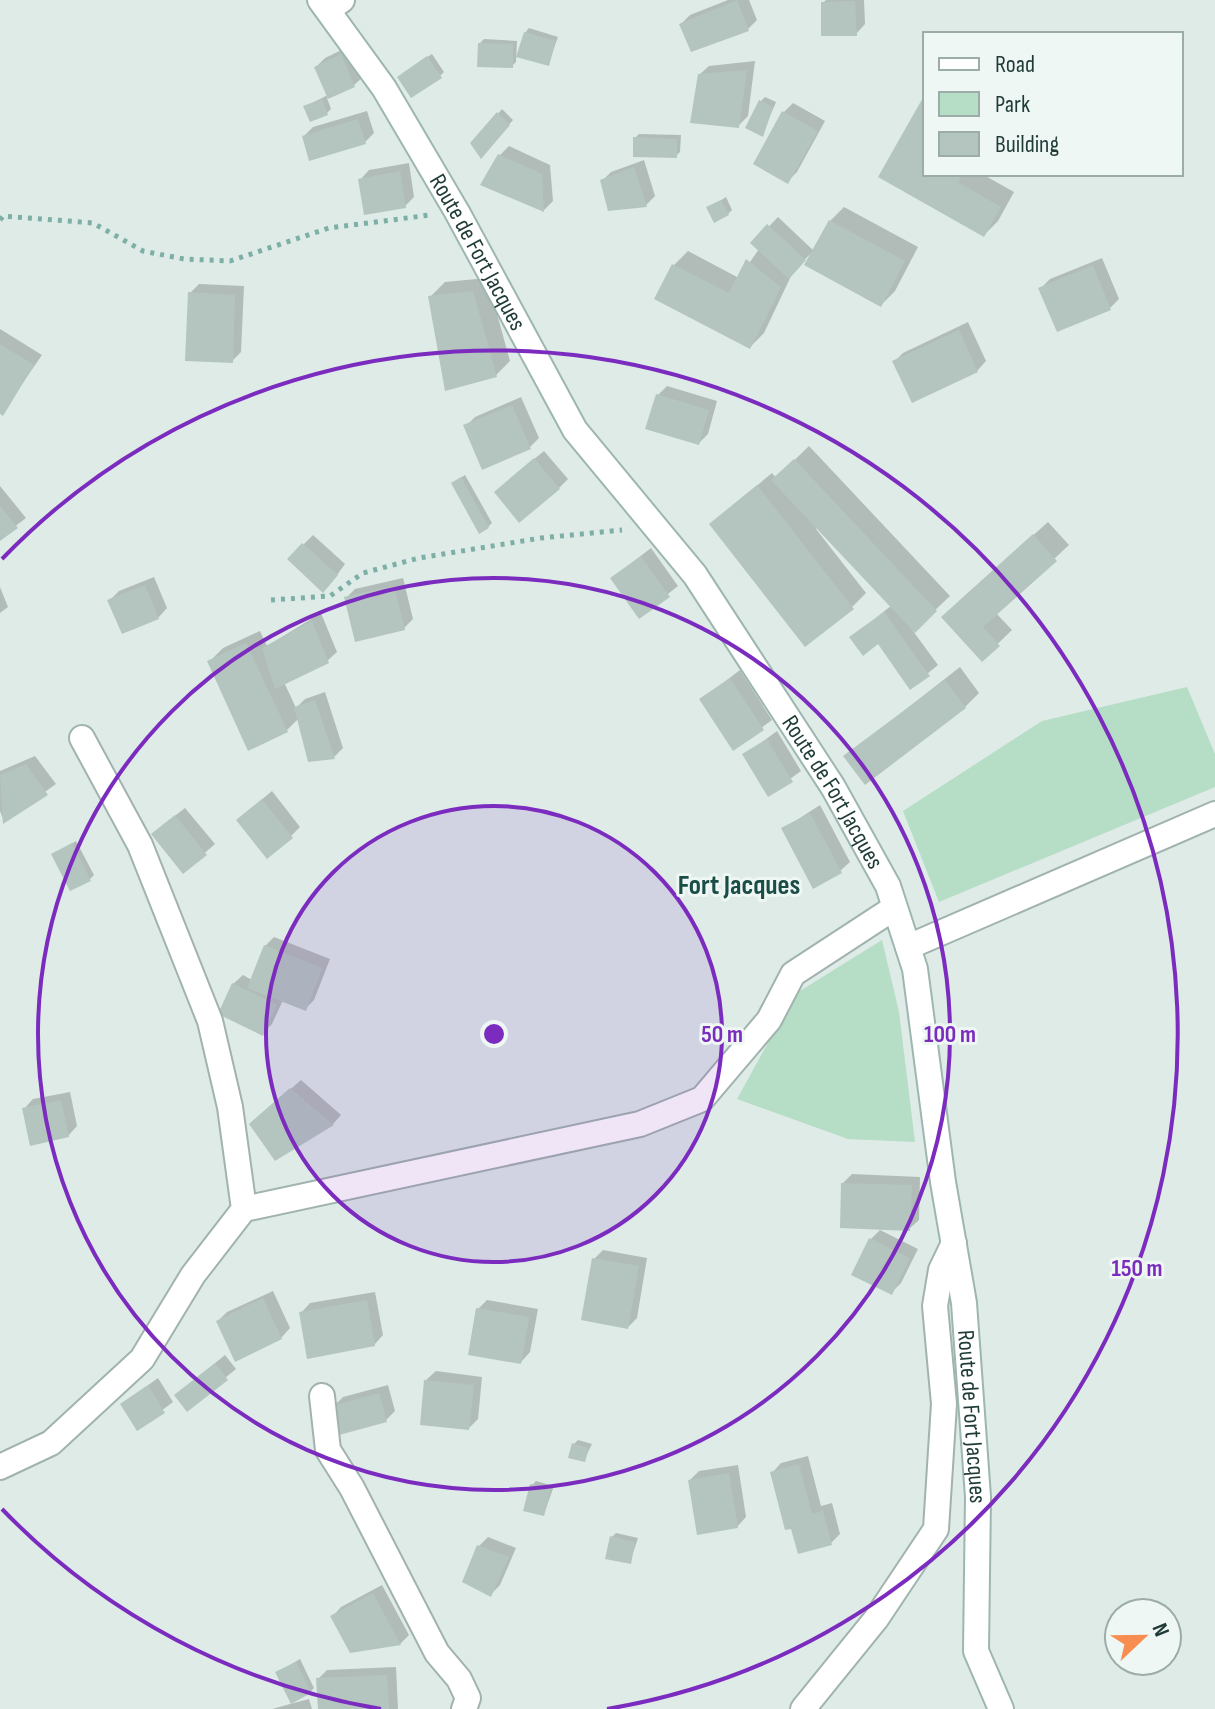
<svg xmlns="http://www.w3.org/2000/svg" width="1215" height="1709" font-family="'Sofia Sans Condensed',sans-serif">
	<style>
		.green { fill: #b6ddc5 }
		.shadow { fill: #0003 }
		.building { fill: #b4c5c0 }
		.lines { fill: none; stroke-linecap: round; stroke-linejoin: round }
		.street-casing { stroke: #a1b3af; stroke-width: 28 }
		.secondary-casing { stroke: #9db7b0; stroke-width: 28 }
		.path { stroke: #7dafa6; stroke-width: 5; stroke-dasharray: 4 6; stroke-linecap: butt }
		.street { stroke: #fff; stroke-width: 24 }
		.secondary { stroke: #fff; stroke-width: 24 }
		.ring { fill: none; stroke: #7b2cbf; stroke-width: 4 }
		.labels { text-anchor: middle; dominant-baseline: central; stroke-width: 6; stroke-linejoin: round; paint-order: stroke }
		.street-label { font-size: 24px; fill: #1f3b37; stroke: #eff7f4 }
		.quarter-label { font-size: 28px; font-weight: bold; fill: #1b4d47; stroke: #eff7f4 }
		.centre { fill: #7b2cbf; stroke: #eff7f4; stroke-width: 4 }
		.ring-label { font-size: 24px; text-anchor: middle; font-weight: bold; fill: #7b2cbf; stroke: #eff7f4; stroke-width: 6; stroke-linejoin: round; paint-order: stroke }
	</style>
	<rect width="100%" height="100%" fill="#deebe7"/>
	<path class="green" d="M1187,687L1215,754V787L939,902L903,811L1042,721Z
		M882,940L899,1012L915,1142L848,1139L737,1099L795,994Z"/>
	<path class="shadow" d="M728,0H749L757,20L748,29L681,24L690,15Z
		M826,0H864L865,24L856,34L823,3Z
		M529,28L558,37L548,64L525,33Z
		M484,39L517,41L516,62L512,66L480,43Z
		M350,46L364,76L354,85L327,98L331,109L327,113L306,106L328,95L316,67L325,58Z
		M432,54L444,72L440,76L403,73Z
		M755,61L748,116L738,126L699,75L709,66Z
		M765,97L776,102L762,135L761,101Z
		M925,98V174H982L1014,192L998,221L984,235L881,177Z
		M793,103L825,121L797,172L788,181L755,163L784,112Z
		M502,109L513,120L482,156L473,143Z
		M367,111L374,133L365,142L304,136L313,127Z
		M639,134L681,135L680,152L676,156L635,138Z
		M509,146L550,165L553,201L544,210L500,155Z
		M644,160L655,196L646,205L602,181L611,172Z
		M409,163L414,197L405,206L360,180L369,170Z
		M726,197L732,210L728,214L709,208Z
		M844,207L918,247L895,291L881,305L812,252L793,272L764,333L750,347L657,298L674,265L688,251L739,278L759,249L753,243L778,217L814,251L830,221Z
		M1102,258L1119,299L1110,308L1041,288L1050,279Z
		M487,278L510,361L496,375L431,296L445,282Z
		M199,284L244,286L241,352L232,361L190,293Z
		M968,322L986,361L977,371L894,362L903,353Z
		M0,329L42,355L2,413L0,412Z
		M667,386L717,401L708,434L699,443L658,395Z
		M521,397L539,438L530,447L466,426L475,417Z
		M809,446L950,596L913,631L938,665L911,687L878,642L852,637L892,605L818,527L816,529L866,593L852,607L711,524L772,473L776,478Z
		M544,451L568,479L559,488L505,483Z
		M465,475L492,523L488,527L453,483Z
		M0,486L26,518L0,538Z
		M1048,522L1069,545L996,613L1012,630L982,659L958,603Z
		M313,535L345,564L332,582L289,559Z
		M651,548L678,586L640,616L612,578Z
		M154,577L167,608L158,618L110,600L119,591Z
		M403,578L413,619L404,628L346,598L355,589Z
		M0,587L8,607L0,613Z
		M321,613L337,652L327,661L284,682L296,708L305,699L325,692L343,748L334,757L310,760L299,718L286,731L209,662L223,648L260,631L267,646Z
		M960,667L979,693L965,707L846,756Z
		M740,670L772,720L734,748L702,699Z
		M777,731L801,771L768,795L744,755Z
		M35,756L56,784L4,821L0,811V771Z
		M272,791L300,827L291,836L248,811Z
		M820,805L850,862L840,871L783,829Z
		M185,808L215,844L183,872L163,825Z
		M76,841L94,875L90,879L54,854Z
		M274,937L330,959L314,1000L305,1009L283,1000L272,1024L263,1033L233,984L243,975L252,980L265,946Z
		M301,1080L341,1115L333,1124L261,1115Z
		M70,1092L77,1126L68,1136L24,1109L33,1099Z
		M852,1174L920,1177L919,1220L909,1229L843,1183Z
		M880,1230L918,1249L901,1283L892,1292L871,1239Z
		M603,1250L647,1258L637,1318L628,1327L594,1259Z
		M273,1291L290,1328L281,1338L218,1321L227,1312Z
		M375,1292L383,1335L374,1345L301,1313L310,1303Z
		M487,1300L538,1309L530,1352L521,1362L478,1309Z
		M225,1355L236,1369L187,1409L176,1395Z
		M436,1371L482,1377L478,1419L469,1428L426,1380Z
		M158,1378L173,1402L138,1428L122,1404Z
		M388,1385L395,1411L386,1420L334,1406L343,1397Z
		M578,1440L592,1444L584,1460L574,1444Z
		M808,1456L821,1506L832,1503L840,1534L831,1543L772,1473L781,1463Z
		M738,1465L746,1517L737,1527L690,1480L699,1471Z
		M536,1481L554,1486L544,1514L532,1485Z
		M616,1533L638,1538L630,1562L612,1537Z
		M488,1537L516,1548L500,1585L491,1594L479,1546Z
		M382,1585L409,1635L400,1644L351,1651L332,1617L341,1607Z
		M300,1659L314,1688L310,1692L278,1672Z
		M396,1667L398,1709H320L318,1679L327,1670Z
		M309,1699L312,1709H272L290,1704Z"/>
	<path class="building" d="M737,0L749,31L691,52L679,24Z
		M855,1L857,36H821V2Z
		M524,32L556,41L549,66L516,57Z
		M478,43L513,44V68L477,67Z
		M341,54L355,87L328,99L314,67Z
		M427,56L442,78L411,98L397,77Z
		M747,70L739,128L690,123L698,74Z
		M925,94V174H963L958,182L1001,207L984,237L878,177Z
		M322,99L328,115L310,122L303,106Z
		M759,100L773,107L763,137L745,128Z
		M782,111L818,131L788,184L753,164Z
		M497,112L510,125L481,159L470,143Z
		M358,119L366,144L309,161L302,136Z
		M633,137L677,139V158L633,157Z
		M498,154L542,174L544,212L480,185Z
		M634,167L647,207L608,211L600,180Z
		M400,171L406,208L364,215L358,179Z
		M721,200L729,215L714,223L706,207Z
		M829,220L905,261L881,307L804,265Z
		M767,224L806,260L789,279L750,243Z
		M746,259L781,287L750,349L654,299L672,264L729,293Z
		M1093,265L1111,310L1057,332L1038,288Z
		M473,291L497,377L445,391L428,296Z
		M188,292L235,295L233,363L185,361Z
		M959,330L978,372L912,403L892,361Z
		M0,344L34,365L3,416L0,414Z
		M656,394L709,410L699,445L645,429Z
		M512,405L531,449L482,470L463,425Z
		M534,458L560,489L519,523L494,492Z
		M794,459L937,611L915,633L771,480Z
		M461,477L489,528L479,534L451,483Z
		M757,485L854,609L805,647L709,524Z
		M0,506L18,528L0,541Z
		M1033,534L1057,561L983,627L1000,646L982,662L941,617Z
		M302,543L338,575L323,593L287,559Z
		M641,556L670,597L639,619L610,578Z
		M145,585L159,619L122,634L107,600Z
		M394,586L405,630L355,642L344,597Z
		M884,612L930,676L910,690L878,644L863,656L849,637Z
		M312,621L329,663L275,689L262,648Z
		M246,643L288,732L248,751L207,661Z
		M730,678L764,730L733,751L699,699Z
		M945,680L966,708L865,785L843,756Z
		M315,700L335,759L308,762L294,707Z
		M767,739L793,782L768,797L742,754Z
		M26,764L48,795L3,824L0,775Z
		M262,799L293,838L267,859L236,820Z
		M810,813L842,873L813,889L781,828Z
		M175,815L207,855L183,874L151,834Z
		M72,843L91,881L70,891L51,854Z
		M264,945L322,968L306,1011L247,988Z
		M232,983L277,1005L263,1036L218,1014Z
		M290,1088L334,1125L275,1161L249,1124Z
		M61,1100L69,1137L30,1146L22,1108Z
		M841,1183L912,1185L910,1231L840,1228Z
		M869,1238L910,1258L892,1295L851,1275Z
		M592,1258L639,1266L628,1329L581,1320Z
		M263,1298L282,1339L235,1362L216,1321Z
		M367,1300L375,1346L307,1359L299,1312Z
		M476,1308L529,1317L521,1364L468,1355Z
		M215,1363L228,1380L187,1412L174,1395Z
		M424,1380L474,1385L469,1430L420,1425Z
		M148,1385L165,1413L137,1431L120,1404Z
		M379,1393L387,1422L339,1435L332,1406Z
		M572,1443L589,1448L585,1462L568,1458Z
		M799,1464L812,1514L823,1511L832,1545L798,1554L791,1529L785,1530L770,1472Z
		M729,1473L738,1528L697,1535L688,1480Z
		M530,1484L551,1489L544,1516L523,1511Z
		M610,1536L635,1542L631,1564L605,1559Z
		M477,1545L509,1557L491,1597L462,1582Z
		M373,1593L401,1645L350,1653L330,1616Z
		M296,1662L311,1693L291,1704L275,1672Z
		M387,1675L389,1709H318L316,1678Z"/>
	<g class="lines">
		<defs>
			<path id="street" d="M328,10L342,0
				M82,738L140,845L210,1021L230,1107L244,1209
				M908,947L1215,814
				M322,1396L328,1450L352,1488L437,1653L459,1679L468,1698L464,1709
				M0,1467L51,1443L142,1359L193,1275L244,1209L640,1124L702,1099L769,1020L793,974L894,908
				M803,1709L876,1619L936,1529L944,1404L935,1306L941,1270L954,1243"/>
			<g id="secondary">
				<path id="s1" d="M320,0L384,88L457,212L575,430L695,575L833,787L888,886L915,969L943,1182L964,1303L978,1497L976,1651L1001,1709"/>
			</g>
		</defs>
		<use href="#street" class="street-casing"/>
		<use href="#secondary" class="secondary-casing"/>
		<path class="path" d="M0,220L3,216L93,223L143,251L184,259L230,261L329,228L430,215
			M271,600L330,596L363,573L419,558L541,538L622,530"/>
		<use href="#street" class="street"/>
		<use href="#secondary" class="secondary"/>
	</g>
	<circle cx="494" cy="1034" r="228" fill="#7b2cbf" fill-opacity=".12"/>
	<g class="ring">
		<circle cx="494" cy="1034" r="228"/>
		<circle cx="494" cy="1034" r="456"/>
		<path d="M381 1709A684 684 0 0 1 2 1509M2 559A684 684 0 1 1 607 1709"/>
	</g>
	<g class="labels">
		<g class="street-label">
			<text stroke="none"><textPath href="#s1" startOffset="298">Route de Fort Jacques</textPath></text>
			<text stroke="none"><textPath href="#s1" startOffset="946">Route de Fort Jacques</textPath></text>
			<text stroke="none"><textPath href="#s1" startOffset="1594">Route de Fort Jacques</textPath></text>
		</g>
		<g class="quarter-label">
			<text x="739" y="885">Fort Jacques</text>
		</g>
	</g>
	<circle cx="494" cy="1034" r="12" class="centre"/>
	<g class="ring-label">
		<text x="722" y="1042">50 m</text>
		<text x="950" y="1042">100 m</text>
		<text x="1137" y="1276">150 m</text>
	</g>
	<rect x="923" y="32" width="260" height="144" fill="#eff7f4" stroke="#9caca8" stroke-width="2"/>
	<rect x="939" y="58" width="40" height="12" fill="#ffffff" stroke="#9caca8" stroke-width="2"/>
	<text x="995" y="72" font-size="24" fill="#1f3b37">Road</text>
	<rect x="939" y="92" width="40" height="24" fill="#b6ddc5" stroke="#9caca8" stroke-width="2"/>
	<text x="995" y="112" font-size="24" fill="#1f3b37">Park</text>
	<rect x="939" y="132" width="40" height="24" fill="#b4c5c0" stroke="#9caca8" stroke-width="2"/>
	<text x="995" y="152" font-size="24" fill="#1f3b37">Building</text>
	<g transform="translate(1143 1637) rotate(68)"><circle r="38" fill="#eff7f4" stroke="#9caca8" stroke-width="2"/>
	<path d="M0-6L14 30L0 20L-14 30Z" fill="#f78d50"/>
	<text y="-12" font-size="22" font-weight="bold" text-anchor="middle" fill="#1f3b37">N</text>
	</g>
</svg>
